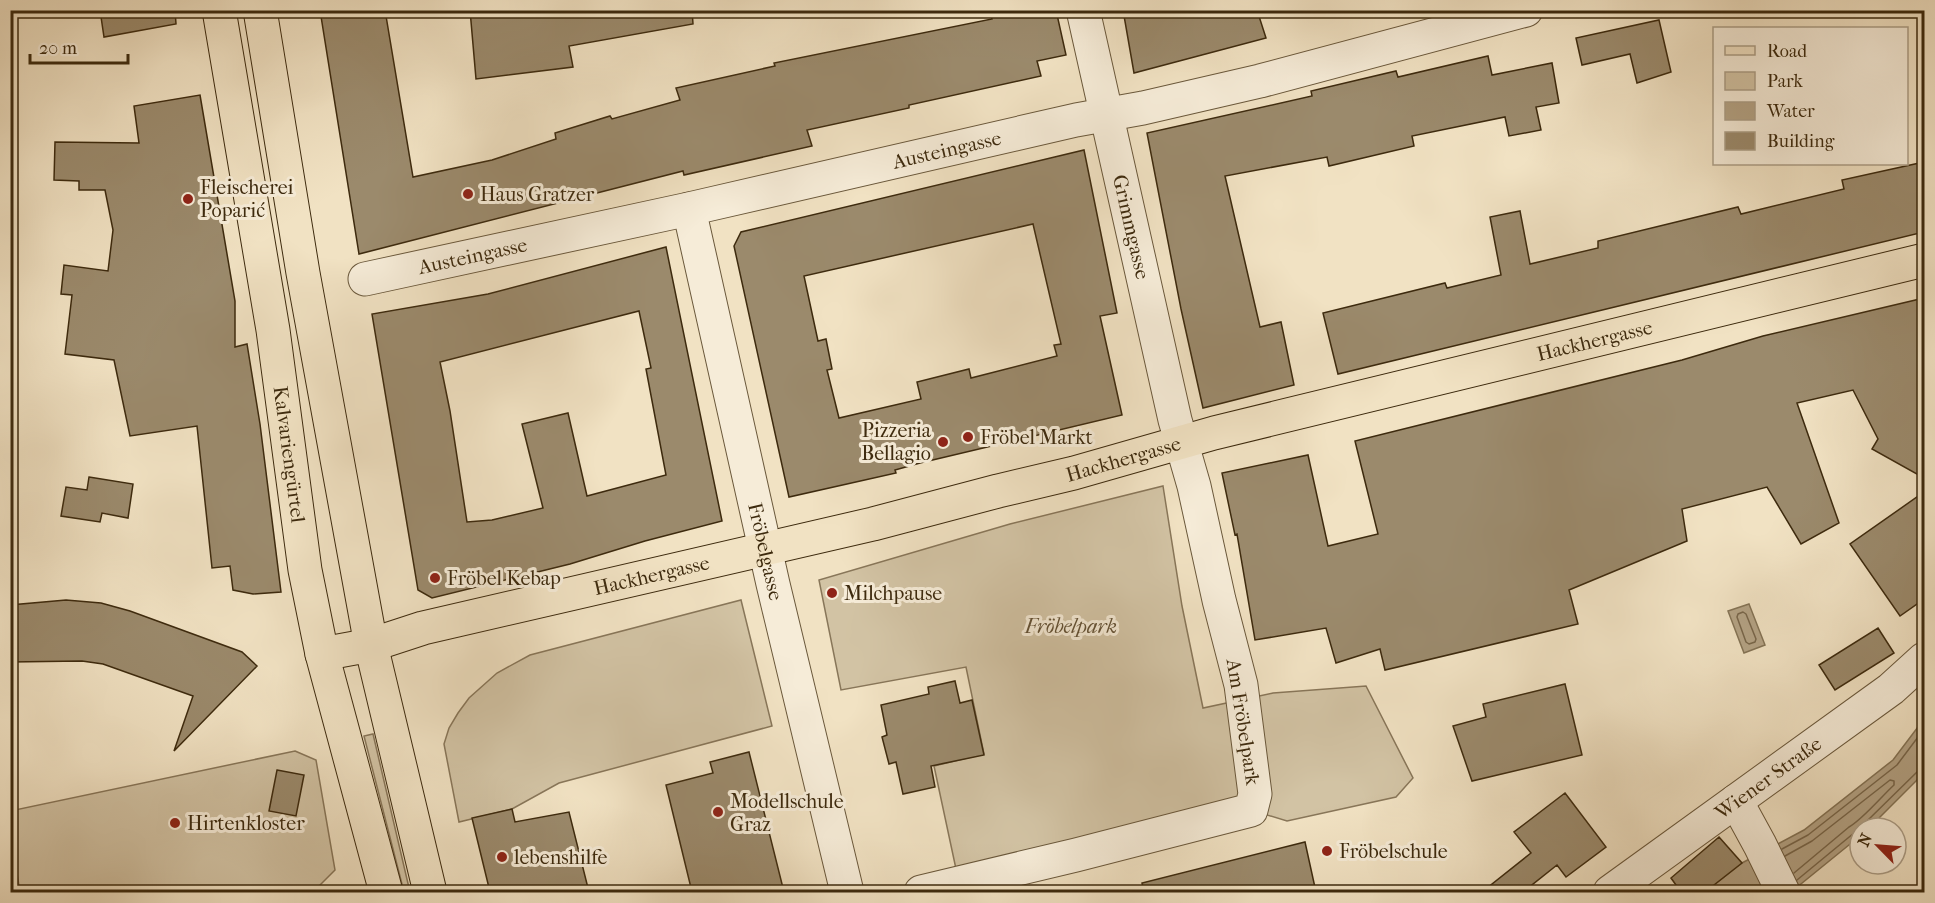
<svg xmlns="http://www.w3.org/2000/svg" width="1935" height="903" font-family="'IM FELL French Canon',serif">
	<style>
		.green { fill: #d2c3a4; stroke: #887659; stroke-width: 1.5 }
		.water { fill: #b4a385; stroke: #847355; stroke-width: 1.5 }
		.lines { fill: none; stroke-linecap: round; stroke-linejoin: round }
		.shore { stroke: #78664a; stroke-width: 1.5 }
		.building { fill: #9b8a6c; stroke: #3d2a0e; stroke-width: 1.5; fill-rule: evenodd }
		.minor-casing { stroke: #6a583b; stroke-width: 35 }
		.major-casing { stroke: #3d2a0e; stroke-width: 35 }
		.minor { stroke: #f6ecd8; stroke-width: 33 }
		.major { stroke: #f1e2c3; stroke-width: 33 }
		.poi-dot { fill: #8f2418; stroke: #f6ecd8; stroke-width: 2 }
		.labels { text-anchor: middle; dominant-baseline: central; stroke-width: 6; stroke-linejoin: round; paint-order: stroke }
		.street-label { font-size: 20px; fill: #3d2a0e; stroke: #f6ecd8 }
		.poi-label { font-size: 20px; fill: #3d2a0e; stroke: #f6ecd8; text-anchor: start }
		.park-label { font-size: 20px; font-style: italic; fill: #625034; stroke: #f6ecd8 }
	</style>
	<rect width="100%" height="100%" fill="#f1e2c3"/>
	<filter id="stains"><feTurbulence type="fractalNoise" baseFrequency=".00333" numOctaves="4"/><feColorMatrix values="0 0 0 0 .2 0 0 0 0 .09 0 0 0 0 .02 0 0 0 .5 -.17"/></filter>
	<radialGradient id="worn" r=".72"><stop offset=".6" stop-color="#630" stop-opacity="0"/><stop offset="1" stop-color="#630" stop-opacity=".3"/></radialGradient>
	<path class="green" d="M1163,486L1182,606L1203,708L1273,693L1366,686L1413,778L1396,797L1287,821L1251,810L959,883L934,766L984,754L966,667L841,690L819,580L1010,524Z
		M741,600L772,726L559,783L512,809L459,822L444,744L449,728L458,713L469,698L497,673L530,655Z
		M373,734L410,892H404L364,736Z
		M295,751L316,760L335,870L313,892H20L11,836L10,811Z"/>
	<path class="water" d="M1749,604L1765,645L1744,653L1728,611Z
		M1924,719V773L1869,828H1860V836L1791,892H1705L1742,863L1804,830L1893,760Z"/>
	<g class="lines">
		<path class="shore" d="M1743,612L1746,614L1756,639L1755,642L1749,644L1746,642L1737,617L1738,614Z
			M1865,828L1867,821L1918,771L1924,770
			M1782,849L1808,835L1897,765L1924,729
			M1785,856L1812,841L1890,780L1894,781V785C1882,796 1862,820 1849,827L1794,873
			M1797,880L1854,833L1860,831"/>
	</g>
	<path class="building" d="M100,10H175L176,24L104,37Z
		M320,10H385L413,177L492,160L556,139L555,133L610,116L612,119L680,100L676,88L775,66L774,63L992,19L990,10H1056L1066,55L1037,61L1041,76L909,105V108L807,130L812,146L684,175L683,171L359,254Z
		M470,10H692L693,24L569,46L573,67L476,79Z
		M1123,10H1257L1266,38L1134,73Z
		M1659,20L1671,72L1637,83L1630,54L1582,65L1576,38Z
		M1488,56L1492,75L1552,63L1559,103L1536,107L1541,130L1509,136L1505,117L1412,136L1414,146L1329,166L1327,157L1225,176L1260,327L1281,322L1294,385L1203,408L1181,309L1147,133L1312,96L1311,91L1396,71L1398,77Z
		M200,95L235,301V347L247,344L260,424L281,592L253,594L233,590L230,566L212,568L197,426L130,436L114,360L65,354L72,295L61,294L64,265L108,271L113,230L105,190H79V181L54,180L55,142L139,143L134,106Z
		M1084,150L1117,313L1100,316L1122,415L920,463L895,470L896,473L789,497L734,246L741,232ZM1033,224L1061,344L1054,345L1057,356L971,378L969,369L917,382L921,399L839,418L827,370L832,369L826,339L818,341L804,276Z
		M1924,162V232L1338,374L1323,313L1445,283L1447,288L1501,275L1490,217L1520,211L1530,264L1598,248V241L1738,207L1741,214L1844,189L1842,180Z
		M666,247L722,521L645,541L570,564L432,598L418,590L372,314L488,294ZM639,311L651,368L646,369L666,475L587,496L568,413L522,424L543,508L492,520L467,522L450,411L440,362Z
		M1924,298V478L1872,449L1878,439L1853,390L1797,403L1839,523L1801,544L1767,487L1682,509L1687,541L1569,590L1578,624L1385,670L1380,649L1336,663L1326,628L1255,640L1237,534L1235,535L1222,473L1308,455L1328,546L1378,534L1355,441L1682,360L1763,336Z
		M89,477L133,484L128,518L102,513L100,522L61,516L66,487L87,490Z
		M1924,492V599L1900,616L1850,544Z
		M66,600L101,603L130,611L242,652L257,666L174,751L193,696L103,664L82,661L10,662V605Z
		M1878,628L1894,653L1835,690L1819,665Z
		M955,681L960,703L972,700L984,755L931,766L935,787L903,794L896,762L889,764L882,737L887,735L881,705L929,694L928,687Z
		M1565,684L1582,755L1472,781L1453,726L1486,717L1483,704Z
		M749,752L784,892H692L666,785L713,773L710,762Z
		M277,770L304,775L296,816L269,811Z
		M1565,793L1606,847L1566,877L1557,865L1523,892H1482L1531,853L1514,832Z
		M512,809L515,822L569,812L589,892H490L472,818Z
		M1719,837L1742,863L1705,892H1681L1671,878Z
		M1305,842L1316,892H1144L1142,883Z"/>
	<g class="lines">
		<defs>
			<g id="minor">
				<path id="s1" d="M689,209L773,584L847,892"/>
				<path id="s2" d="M365,279L689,209L1076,120L1143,108L1260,81L1526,10"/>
				<path d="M1736,801L1760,845L1783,892"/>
				<path d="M921,892L1076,855L1251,810L1255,794L1241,685L1219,600L1194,486L1175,420L1083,10"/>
				<path id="s3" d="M1610,892L1891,689L1924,659"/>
			</g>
			<g id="major">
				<path id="s4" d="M219,10L273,330L305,570L322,654L386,892"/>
				<path d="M260,10L303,273L371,645L430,892"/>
				<path id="s5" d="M322,654L371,645L423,628L873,524L998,491L1074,473L1214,433L1924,260"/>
			</g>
		</defs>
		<use href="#minor" class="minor-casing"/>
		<use href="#major" class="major-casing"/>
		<use href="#minor" class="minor"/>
		<use href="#major" class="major"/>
	</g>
	<g class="poi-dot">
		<circle cx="468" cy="194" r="6"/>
		<circle cx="188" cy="199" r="6"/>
		<circle cx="968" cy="437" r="6"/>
		<circle cx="943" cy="442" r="6"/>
		<circle cx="435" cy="578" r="6"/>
		<circle cx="832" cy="593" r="6"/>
		<circle cx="718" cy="812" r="6"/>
		<circle cx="175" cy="823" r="6"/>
		<circle cx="1327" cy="851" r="6"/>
		<circle cx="502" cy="857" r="6"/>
	</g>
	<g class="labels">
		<g class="street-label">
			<text stroke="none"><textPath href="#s2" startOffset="596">Austeingasse</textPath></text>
			<text transform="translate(1131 227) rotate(77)">Grimmgasse</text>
			<text stroke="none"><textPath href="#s2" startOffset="110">Austeingasse</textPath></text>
			<text stroke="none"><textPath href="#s5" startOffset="1311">Hackhergasse</textPath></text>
			<text stroke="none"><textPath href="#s4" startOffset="450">Kalvariengürtel</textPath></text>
			<text stroke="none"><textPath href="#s5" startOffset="825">Hackhergasse</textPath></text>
			<text stroke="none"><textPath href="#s1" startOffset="351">Fröbelgasse</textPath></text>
			<text stroke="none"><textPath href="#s5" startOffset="339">Hackhergasse</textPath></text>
			<text transform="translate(1243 722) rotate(81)">Am Fröbelpark</text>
			<text stroke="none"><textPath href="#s3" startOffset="195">Wiener Straße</textPath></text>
		</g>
		<g class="poi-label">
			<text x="200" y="187">Fleischerei<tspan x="200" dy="23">Poparić</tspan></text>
			<text x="480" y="194">Haus Gratzer</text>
			<text x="931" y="430" text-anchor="end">Pizzeria<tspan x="931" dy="23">Bellagio</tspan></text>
			<text x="980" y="437">Fröbel Markt</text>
			<text x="447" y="578">Fröbel Kebap</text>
			<text x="844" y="593">Milchpause</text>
			<text x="730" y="801">Modellschule<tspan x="730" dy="23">Graz</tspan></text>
			<text x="187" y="823">Hirtenkloster</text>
			<text x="1339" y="851">Fröbelschule</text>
			<text x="514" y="857">lebenshilfe</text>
		</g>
		<g class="park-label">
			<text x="1071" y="626">Fröbelpark</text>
		</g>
	</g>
	<rect width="1935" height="903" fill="none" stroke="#f1e2c3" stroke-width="36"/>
	<rect x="12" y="12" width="1911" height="879" fill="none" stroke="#3d2a0e" stroke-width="3"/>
	<rect x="18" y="18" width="1899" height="867" fill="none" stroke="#3d2a0e" stroke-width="1.5"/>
	<rect x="1713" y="27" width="195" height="138" fill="#f6ecd8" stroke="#ac9e87" stroke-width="1.5"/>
	<rect x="1725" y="46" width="30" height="9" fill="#f1e2c3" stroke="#ac9e87" stroke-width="1.5"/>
	<text x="1767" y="57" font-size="18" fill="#3d2a0e">Road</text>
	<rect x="1725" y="72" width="30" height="18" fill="#d2c3a4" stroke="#ac9e87" stroke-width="1.5"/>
	<text x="1767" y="87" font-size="18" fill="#3d2a0e">Park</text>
	<rect x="1725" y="102" width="30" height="18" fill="#b4a385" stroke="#ac9e87" stroke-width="1.5"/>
	<text x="1767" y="117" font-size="18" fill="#3d2a0e">Water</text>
	<rect x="1725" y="132" width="30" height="18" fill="#9b8a6c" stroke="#ac9e87" stroke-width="1.5"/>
	<text x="1767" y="147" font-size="18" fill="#3d2a0e">Building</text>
	<g transform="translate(1878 846) rotate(295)"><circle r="28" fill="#f6ecd8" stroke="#ac9e87" stroke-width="1.5"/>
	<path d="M0-4.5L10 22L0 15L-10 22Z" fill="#8f2418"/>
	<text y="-9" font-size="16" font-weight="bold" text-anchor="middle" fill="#3d2a0e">N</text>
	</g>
	<path d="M30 54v9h98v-9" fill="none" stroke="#3d2a0e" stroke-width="3"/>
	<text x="39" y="54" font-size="18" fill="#3d2a0e" stroke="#f6ecd8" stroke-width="4.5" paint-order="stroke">20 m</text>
	<rect width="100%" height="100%" filter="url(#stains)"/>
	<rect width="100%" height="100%" fill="url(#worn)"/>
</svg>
